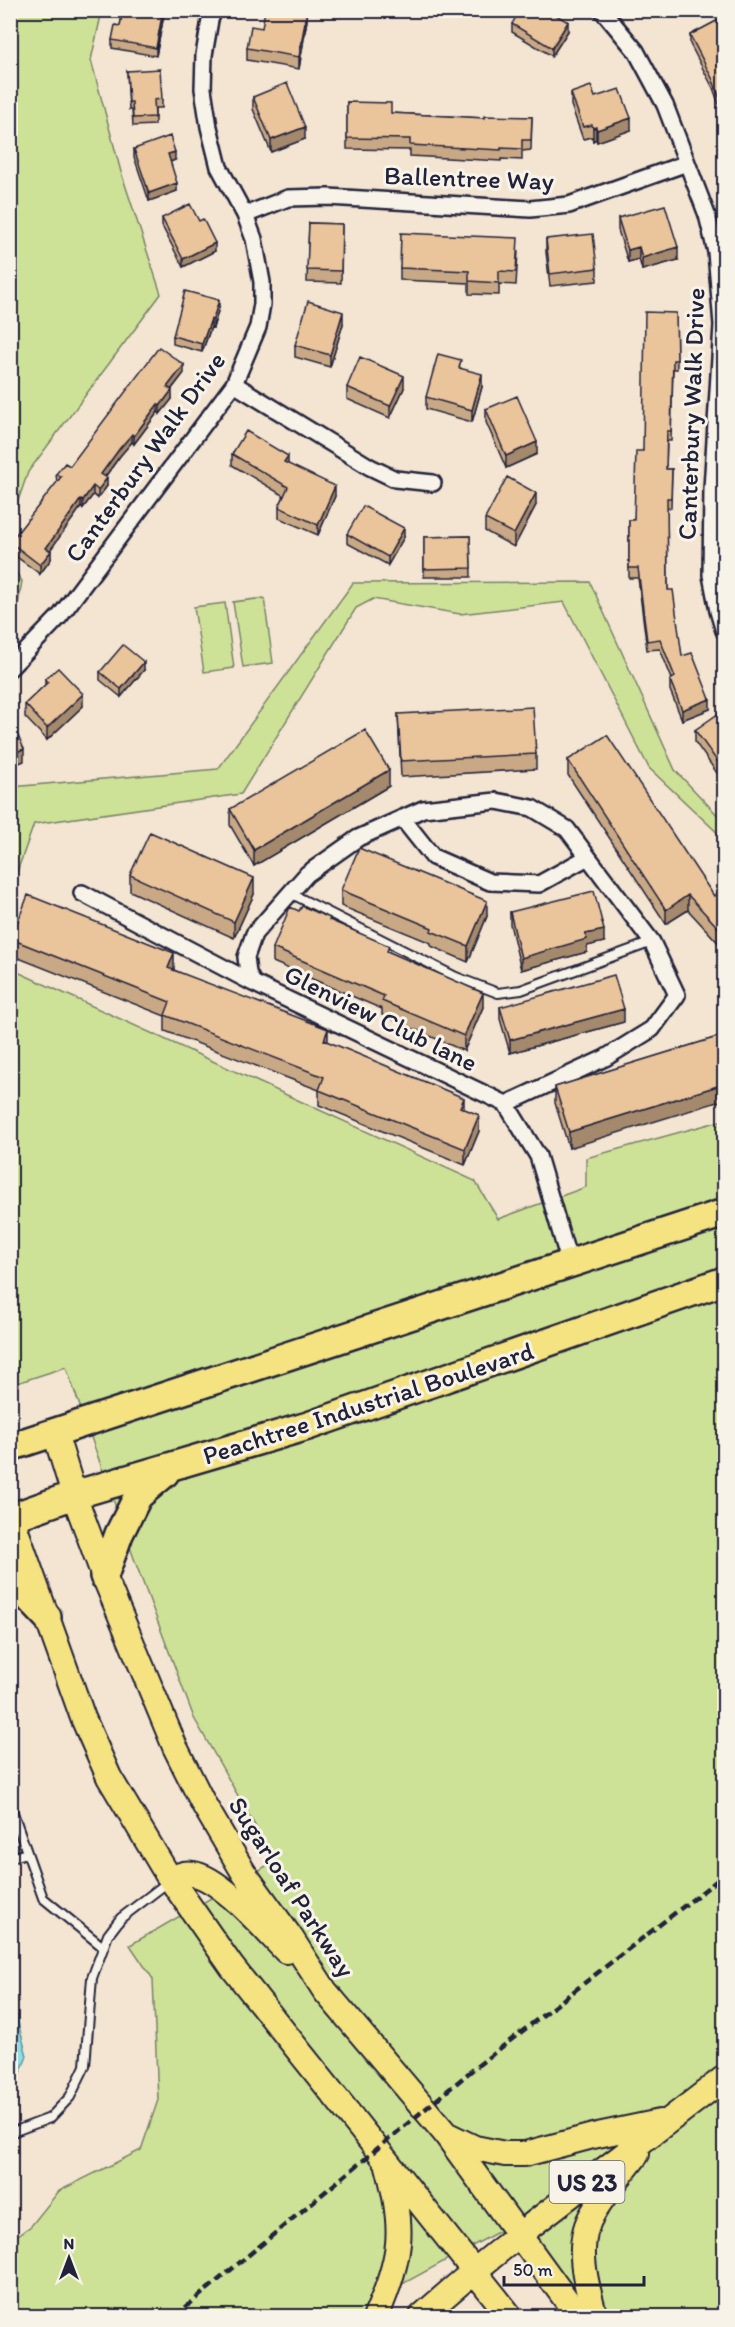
<svg xmlns="http://www.w3.org/2000/svg" width="735" height="2327" font-family="Itim,sans-serif">
	<style>
		.green { fill: #cee297; stroke: #788269; stroke-width: 1.5 }
		.water { fill: #8ddfe4; stroke: #6293a0; stroke-width: 1.5 }
		.lines { fill: none; stroke-linecap: round; stroke-linejoin: round }
		.lane-casing { stroke: #22223b; stroke-width: 12 }
		.street-casing { stroke: #22223b; stroke-width: 20 }
		.primary-casing { stroke: #22223b; stroke-width: 28 }
		.highway-casing { stroke: #22223b; stroke-width: 32 }
		.lane { stroke: #f7f3e8; stroke-width: 8 }
		.street { stroke: #f7f3e8; stroke-width: 15 }
		.primary { stroke: #f5e382; stroke-width: 24 }
		.highway { stroke: #f5e382; stroke-width: 27 }
		.rail { stroke: #22223b; stroke-width: 4.5; stroke-dasharray: 9 4.5; stroke-linecap: butt }
		.wall { fill: #c9a985; stroke: #22223b; stroke-width: 1.5 }
		.shaded-wall { fill: #a4896c; stroke: #22223b; stroke-width: 1.5 }
		.building { fill: #eac49b; stroke: #22223b; stroke-width: 1.5 }
		.labels { text-anchor: middle; dominant-baseline: central; stroke-width: 6; stroke-linejoin: round; paint-order: stroke }
		.shield { fill: #f7f3e8; stroke: #62616f; stroke-width: 1.5 }
		.shield-label { font-size: 24px; font-weight: bold; fill: #22223b }
		.street-label { font-size: 26px; fill: #22223b; stroke: #f7f3e8 }
	</style>
	<rect width="100%" height="100%" fill="#f3e5d1"/>
	<filter id="ink" filterUnits="userSpaceOnUse"><feTurbulence type="fractalNoise" baseFrequency=".0167" numOctaves="2"/><feDisplacementMap in="SourceGraphic" scale="12" xChannelSelector="R" yChannelSelector="G"/><feConvolveMatrix kernelMatrix="1 2 1 2 8 2 1 2 1" color-interpolation-filters="sRGB"/></filter>
	<g filter="url(#ink)">
		<path class="green" d="M11,10L102,11L91,60L121,172L161,294L28,472L11,521Z
			M11,566L22,581L17,610L11,615Z
			M590,582L675,770L724,822V839L649,768L564,602L460,614L373,599L356,608L241,794L34,824L11,889V787L218,769L353,583Z
			M264,598L273,663L243,667L233,602Z
			M225,603L234,668L204,672L194,607Z
			M11,969L475,1181L498,1219L586,1187V1158L724,1120V2316H575L507,2227L404,2283L364,2316H11V2240L31,2226L59,2191L141,2150L158,2100L153,1979L130,1945L275,1861L194,1718L136,1564L66,1367L11,1385Z"/>
		<path class="water" d="M10,2004H13L27,2056L11,2096Z"/>
		<g class="lines">
			<defs>
				<path id="lane" d="M290,893L456,977L498,993L521,990L652,942
					M10,1804L43,1898L103,1947
					M10,1858L27,1853
					M10,2133L50,2118L70,2097L85,2066L92,1978L108,1935L121,1918L168,1882"/>
				<path id="street" d="M602,10L636,51L665,105L707,215L716,252L722,325L712,489L711,575L718,611L724,631
					M245,215L288,198L328,197L530,209L569,205L687,163
					M234,384L370,467L395,479L433,483
					M10,668L60,616L234,384L258,327L262,304V282L254,239L245,215L219,167L209,127L203,89L204,55L210,20L214,10
					M402,818L433,857L490,882L539,884L588,857
					M82,893L253,983L506,1104L538,1156L570,1264
					M253,983L248,973L246,957L254,934L307,874L358,838L423,809L496,801L532,808L567,829L652,942L677,995L652,1029L605,1058L506,1104"/>
				<path id="primary" d="M55,1433L74,1495L104,1576L175,1747L203,1803L244,1873L291,1938L325,1991L445,2133L578,2316
					M10,1514L83,1718L109,1777L167,1874L232,1967L510,2316
					M171,1880C178,1875 185,1872 193,1874C220,1877 266,1931 286,1951
					M448,2135L475,2148L505,2154H525L593,2136L660,2122
					M376,2316C402,2257 405,2229 388,2166
					M422,2316C518,2230 624,2157 724,2078
					M595,2316C586,2285 574,2243 593,2213C605,2192 623,2173 637,2154"/>
				<path id="highway" d="M10,1447L724,1213
					M10,1518L74,1495L308,1426L724,1281
					M104,1576L119,1534L138,1496L165,1473
					M10,1578L47,1617"/>
			</defs>
			<use href="#lane" class="lane-casing"/>
			<use href="#street" class="street-casing"/>
			<use href="#primary" class="primary-casing"/>
			<use href="#highway" class="highway-casing"/>
			<use href="#lane" class="lane"/>
			<use href="#street" class="street"/>
			<use href="#primary" class="primary"/>
			<use href="#highway" class="highway"/>
			<path class="rail" d="M175,2316L476,2067L724,1875"/>
		</g>
		<path class="wall" d="M123,10H165L156,56L112,48V40L120,26Z
			M724,17V118L713,88L690,44V35Z
			M307,20L299,69L247,60V48L262,28Z
			M512,24L568,31L552,56L512,32Z
			M127,71L162,99V108H155V125L133,126L132,110H129Z
			M571,93L595,97L631,130L597,142L596,139L593,141L592,137L583,139L571,105Z
			M253,97L305,139L271,152L253,109Z
			M347,102L391,113L484,118L532,117L531,150L522,151V160L501,159V161L410,156V150L347,149Z
			M134,149L175,160L170,162L177,191L149,201L134,157Z
			M162,218L199,221L215,251L183,267L162,226Z
			M618,218L678,260L642,270L639,259L628,262L618,230Z
			M309,223L342,224L341,283L307,282Z
			M546,239L597,268V281L550,286L546,252Z
			M518,251L516,285L499,284V295L469,294V283L400,280V268Z
			M219,308L213,328L211,327L202,352L173,344V336Z
			M676,313L677,369H673L671,441H667L666,469H672L671,508H667L668,590L682,656L710,709L682,720L670,690V680L672,679L660,649L647,650L638,578H629V520H634L643,451Z
			M343,324L330,367L295,357V345Z
			M461,368L482,387L472,422L426,409V397Z
			M184,373L171,390L172,399L160,414L158,412L134,444L132,442L120,456L105,477L107,486L98,498L93,495L83,508L81,507L50,550L51,559L40,574L10,552V542L57,483L56,474L70,466Z
			M347,387L404,388L390,418L347,399Z
			M486,409L537,454L506,468L486,422Z
			M232,454L288,464L335,496L318,535L279,518V507L284,496L232,465Z
			M536,505L514,547L485,531V519Z
			M347,534L404,537L388,565L347,543Z
			M470,536L471,577H424V537Z
			M144,670L121,697L100,680V672Z
			M45,679L83,706L47,740L25,717V704L45,685Z
			M398,714L536,754V769L401,777Z
			M724,714V783L695,742V730Z
			M568,760L714,896L724,887V949L688,910L666,924L568,775Z
			M389,786L254,866L230,825V809Z
			M130,875L254,894L234,938L130,891Z
			M341,890L487,916L468,962L431,946V943L341,906Z
			M299,911L330,921L389,952L483,1007L464,1051L382,1015V1009L273,962V948Z
			M510,912L604,942L587,946V952L521,970L510,924Z
			M11,939L174,969V970L328,1042L464,1109L479,1131L465,1165L319,1105V1090L165,1031V1016L11,955Z
			M500,1007L624,1022L510,1053L500,1019Z
			M724,1035L569,1148L555,1103V1087Z"/>
		<path class="shaded-wall" d="M163,10H165L156,56V48Z
			M307,10V20L299,69V57Z
			M568,22V31L552,56V48Z
			M631,118V130L597,142V130Z
			M305,127V139L271,152V140Z
			M596,127V139L593,141V128Z
			M175,152V160L168,163V154Z
			M177,183V191L149,201V193Z
			M215,243V251L183,267V259Z
			M639,247V259L628,262V250Z
			M678,247V260L642,270V258Z
			M219,300V308L213,328V319Z
			M343,312V324L330,367V355Z
			M211,319V327L202,352V344Z
			M184,365V373L167,395V387Z
			M482,374V387L472,422V410Z
			M404,376V388L390,418V406Z
			M172,390V399L160,414V406Z
			M158,404V412L134,444V436Z
			M132,434V442L120,456L101,482V474L120,448Z
			M537,442V454L506,468V456Z
			M288,456V466L284,462Z
			M107,478V486L98,498V490Z
			M93,486V495L83,508V500Z
			M335,486V496L318,535V525Z
			M536,493V505L514,547V534Z
			M81,499V507L46,556V548Z
			M404,528V537L388,565V557Z
			M51,551V559L40,574V565Z
			M144,662V670L121,697V689Z
			M83,694V706L47,740V728Z
			M710,699V709L682,720V710Z
			M24,749V761L10,767V754Z
			M389,770V786L254,866V850Z
			M254,878V894L234,938V922Z
			M688,895V910L666,924V910Z
			M487,901V916L468,962V946Z
			M604,930V942L587,946V952L521,970V958L585,934Z
			M174,953V969L168,983V968Z
			M483,993V1007L464,1051V1036Z
			M624,1009V1022L510,1053V1040Z
			M328,1029V1045L324,1040Z
			M724,1084V1100L569,1148V1132Z
			M464,1098V1114L460,1107Z
			M479,1115V1131L465,1165V1149Z"/>
		<path class="building" d="M123,10H163L156,48L112,40L115,25L120,26Z
			M265,10H307L299,57L247,48L251,26L262,28Z
			M520,10H548L568,22L552,48L512,24Z
			M724,17V110L713,80L690,35Z
			M160,69L162,99L154,100L155,117L133,118L132,102H129L127,71Z
			M287,83L305,127L271,140L253,97Z
			M591,86L595,97L620,89L631,118L597,130L596,127L593,128L592,125L583,127L571,93Z
			M347,102L391,103V113L484,118V116L532,117L531,140H522V149L501,148V150L410,145V139L347,138Z
			M170,136L175,152L168,154L177,183L149,193L134,149Z
			M190,204L199,221L203,219L215,243L183,259L162,218Z
			M665,205L678,247L642,258L639,247L628,250L618,218Z
			M309,223L342,224L341,271L307,270Z
			M401,233L518,238L516,272L499,271V283L469,281V271L400,268Z
			M593,234L597,268L550,274L546,239Z
			M185,291L219,300L213,319H211L202,344L173,336Z
			M308,301L343,312L330,355L295,345Z
			M645,312L676,313L677,360H673L671,431H667L666,469H672L671,498H667L668,590H673L682,656L692,653L710,699L682,710L670,680L675,677L660,639L647,641L638,568H629V520H634L636,451H643Z
			M159,347L184,365L167,387L172,390L160,406L158,404L134,436L132,434L120,448L101,474L107,478L98,490L93,486L83,500L81,499L46,548L51,551L40,565L10,542L61,477L56,474L65,463L70,466Z
			M438,354L461,360L459,368L482,374L472,410L426,397Z
			M360,357L404,376L390,406L347,387Z
			M517,396L537,442L506,456L486,409Z
			M246,431L288,456L284,462L335,486L318,525L279,507L288,487L232,454Z
			M507,477L536,493L514,534L485,519Z
			M363,506L404,528L388,557L347,534Z
			M470,536L471,568L424,569V537Z
			M123,645L144,662L121,689L100,672Z
			M58,668L83,694L47,728L25,704L48,682L45,679Z
			M533,707L536,754L401,761L398,714Z
			M722,711L724,714V771L695,730Z
			M10,718L24,749L10,754Z
			M365,730L389,770L254,850L230,809Z
			M607,735L714,896L724,887V934L688,895L666,910L568,760Z
			M150,832L254,878L234,922L130,875Z
			M359,848L487,901L468,946L431,931L432,928L341,890Z
			M594,891L604,930L585,934L587,939L521,958L510,912Z
			M28,895L174,953L168,968L328,1029L324,1040L464,1098L460,1107L479,1115L465,1149L319,1090L324,1077L165,1015L170,1002L11,939Z
			M302,906L330,918L329,920L389,946L387,951L483,993L464,1036L382,1001L384,996L273,948L290,907L299,911Z
			M614,975L624,1009L510,1040L500,1007Z
			M724,1035V1084L569,1132L555,1087Z"/>
	</g>
	<g class="labels">
		<rect class="shield" x="549.5" y="2161" width="75" height="42" rx="4.5"/>
		<g class="shield-label">
			<text x="587" y="2182">US 23</text>
		</g>
		<g class="street-label">
			<text transform="translate(469 178) rotate(2)">Ballentree Way</text>
			<text transform="translate(691 414) rotate(-88)">Canterbury Walk Drive</text>
			<text transform="translate(145 457) rotate(-54)">Canterbury Walk Drive</text>
			<text transform="translate(381 1018) rotate(26)">Glenview Club lane</text>
			<text transform="translate(368 1403) rotate(-18)">Peachtree Industrial Boulevard</text>
			<text transform="translate(292 1887) rotate(57)">Sugarloaf Parkway</text>
		</g>
	</g>
	<rect width="735" height="2327" fill="none" stroke="#f7f3e8" stroke-width="36"/>
	<rect x="18" y="18" width="699" height="2291" fill="none" stroke="#22223b" stroke-width="2" filter="url(#ink)"/>
	<g transform="translate(69 2258)" stroke="#f7f3e8" stroke-width="4.5" paint-order="stroke">
	<path d="M0-4.5L10 22L0 15L-10 22Z" fill="#22223b"/>
	<text y="-9" font-size="16" font-weight="bold" text-anchor="middle" fill="#22223b">N</text>
	</g>
	<path d="M504 2276v9h140v-9" fill="none" stroke="#22223b" stroke-width="3"/>
	<text x="513" y="2276" font-size="18" fill="#22223b" stroke="#f7f3e8" stroke-width="4.5" paint-order="stroke">50 m</text>
</svg>
